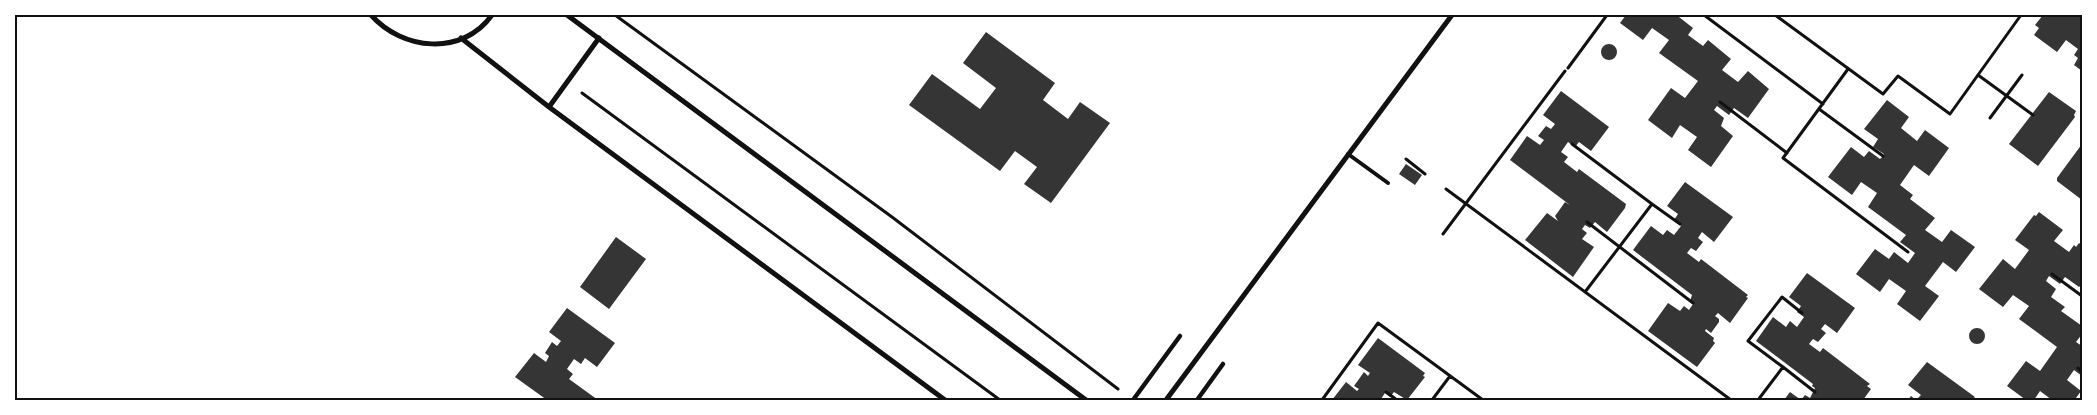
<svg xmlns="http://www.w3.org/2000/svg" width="2097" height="415" font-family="Figtree,sans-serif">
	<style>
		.building { fill: #353535 }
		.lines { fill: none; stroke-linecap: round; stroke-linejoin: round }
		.path { stroke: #111; stroke-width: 3 }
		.service { stroke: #111; stroke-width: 4 }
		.pedestrian { stroke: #111; stroke-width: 4.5 }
		.minor { stroke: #111; stroke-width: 5 }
		.neatline { fill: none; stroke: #111; stroke-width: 2 }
	</style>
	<rect width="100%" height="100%" fill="#fff"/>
	<path class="building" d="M1626,15H1681L1679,17L1693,28L1688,35L1703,46L1708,40L1731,59L1722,70L1738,82L1748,71L1769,89L1748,118L1734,108L1729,115L1717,106L1714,110L1724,118L1721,126L1733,136L1711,167L1688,150L1697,137L1680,125L1672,138L1648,120L1671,88L1685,98L1698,81L1659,53L1669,40L1652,28L1643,40L1620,23Z
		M2043,15H2082V71L2074,65L2078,58L2074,55L2078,49L2066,40L2057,52L2034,35L2039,28L2035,25Z
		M986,32L1055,83L1043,100L1068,119L1080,102L1110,123L1051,203L1024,184L1037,167L1015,151L1000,171L909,105L932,74L980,109L996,88L963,63Z
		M1601 52a8 8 0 1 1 16 0a8 8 0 1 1-16 0Z
		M1561,91L1609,127L1591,151L1579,142L1575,147L1568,142L1561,152L1568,157L1564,162L1577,172L1579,169L1626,204L1625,208L1607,232L1595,222L1590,228L1585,225L1582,229L1587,233L1582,239L1594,247L1573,277L1525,240L1547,213L1558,221L1555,216L1558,212L1565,202L1570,205L1510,160L1527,136L1540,145L1544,140L1538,136L1546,126L1551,129L1555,124L1543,115Z
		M2049,92L2076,111L2074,115L2075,117L2038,166L2009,144Z
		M1887,100L1909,117L1901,128L1917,141L1925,130L1949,148L1929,176L1914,165L1900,185L1913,195L1910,199L1935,218L1925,230L1942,242L1951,230L1975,247L1956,272L1943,262L1925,286L1939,296L1920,321L1897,304L1906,291L1889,279L1880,292L1856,274L1875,249L1889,259L1894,252L1908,263L1915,253L1900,242L1906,235L1868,207L1877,193L1861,182L1852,195L1828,177L1851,147L1864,157L1869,151L1880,159L1883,156L1884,154L1873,147L1878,139L1864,129Z
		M2082,144V200L2057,181V178Z
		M1406,164L1422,175L1415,185L1399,174Z
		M1685,182L1733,217L1714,242L1702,232L1698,238L1703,242L1696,251L1691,248L1687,253L1699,262L1701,259L1748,295L1746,297L1748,298L1730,323L1718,313L1715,316L1719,319V322L1711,333L1706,329L1705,331L1714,338L1713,341L1715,343L1697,367L1648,331L1668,303L1680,311L1684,306L1689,310L1693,304L1690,301L1692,295L1633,250L1651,226L1663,235L1667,230L1674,235L1681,226L1674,220L1678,214L1667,206Z
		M2039,212L2063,230L2054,241L2069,252L2074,245L2076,247L2079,243L2082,245V284L2079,287L2065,277L2060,284L2049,276L2046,281L2056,289L2051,297L2065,307L2061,311L2082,326V334L2076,342L2082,346V376L2074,370L2067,380L2081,391L2076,398L2079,400H2052L2040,391L2034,400H2026L2007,386L2026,361L2040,371L2057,347L2019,319L2029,306L2013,295L2003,307L1979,289L2003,259L2015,269L2029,250L2015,240L2034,215L2036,216Z
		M616,237L646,259L609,309L580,287Z
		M1807,273L1855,308L1837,333L1825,324L1821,329L1826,333L1818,342L1813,339L1809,344L1820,352L1823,348L1870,384L1867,386L1871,389L1863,400H1784L1790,392L1801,400L1805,395L1810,398L1815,388L1812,386L1813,384L1756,341L1773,317L1786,327L1790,321L1797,327L1804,317L1797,312L1801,306L1789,297Z
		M567,308L615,343L597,367L585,358L581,364L574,359L567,369L573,374L569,379L598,400H547L515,377L534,353L546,362L549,356L545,353L552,342L557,346L561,341L549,332Z
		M1969 336a8 8 0 1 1 16 0a8 8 0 1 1-16 0Z
		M1378,338L1425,373L1423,376L1425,377L1407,400L1394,392L1390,397L1385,393L1381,399L1382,400H1332L1346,382L1357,391L1359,389L1354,386L1364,372L1368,376L1370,373L1358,365Z
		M1927,362L1975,397L1972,400H1908L1911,396L1916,400L1921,395L1908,385Z"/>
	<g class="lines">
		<path class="path" d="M615,15L892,217L1118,389
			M1704,15L1823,104
			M1775,15L1883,94L1898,76L1950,114L2021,15
			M1568,68L1607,15
			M1848,69L1783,158L1908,252
			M1978,75L2033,115
			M582,93L1000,400
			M1720,102L1787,153
			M1819,109L1883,156
			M1990,118L2022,75
			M1572,144L1652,204L1585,292
			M1406,159L1425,174
			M1446,189L1731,400
			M1652,204L1680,224
			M1587,222L1693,303
			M1443,234L1565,71
			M2052,274L2082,296
			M1783,367L1748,341L1782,297L1802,313
			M2078,368L2082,372
			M1386,392L1397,400
			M1322,400L1378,323L1483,400
			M1432,400L1450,376
			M1758,400L1783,367L1815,392"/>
		<path class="service" d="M1348,154L1388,183"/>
		<path class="pedestrian" d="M1133,400L1180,336
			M1197,400L1223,364"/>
		<path class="minor" d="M371,15C402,50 462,57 492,15
			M567,15L1086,400
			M461,38L549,107L945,400
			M549,107L599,38
			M1166,400L1452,15"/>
	</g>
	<rect width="2097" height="415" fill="none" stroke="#ffffff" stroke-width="32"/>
	<rect x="16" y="16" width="2065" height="383" class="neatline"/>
</svg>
